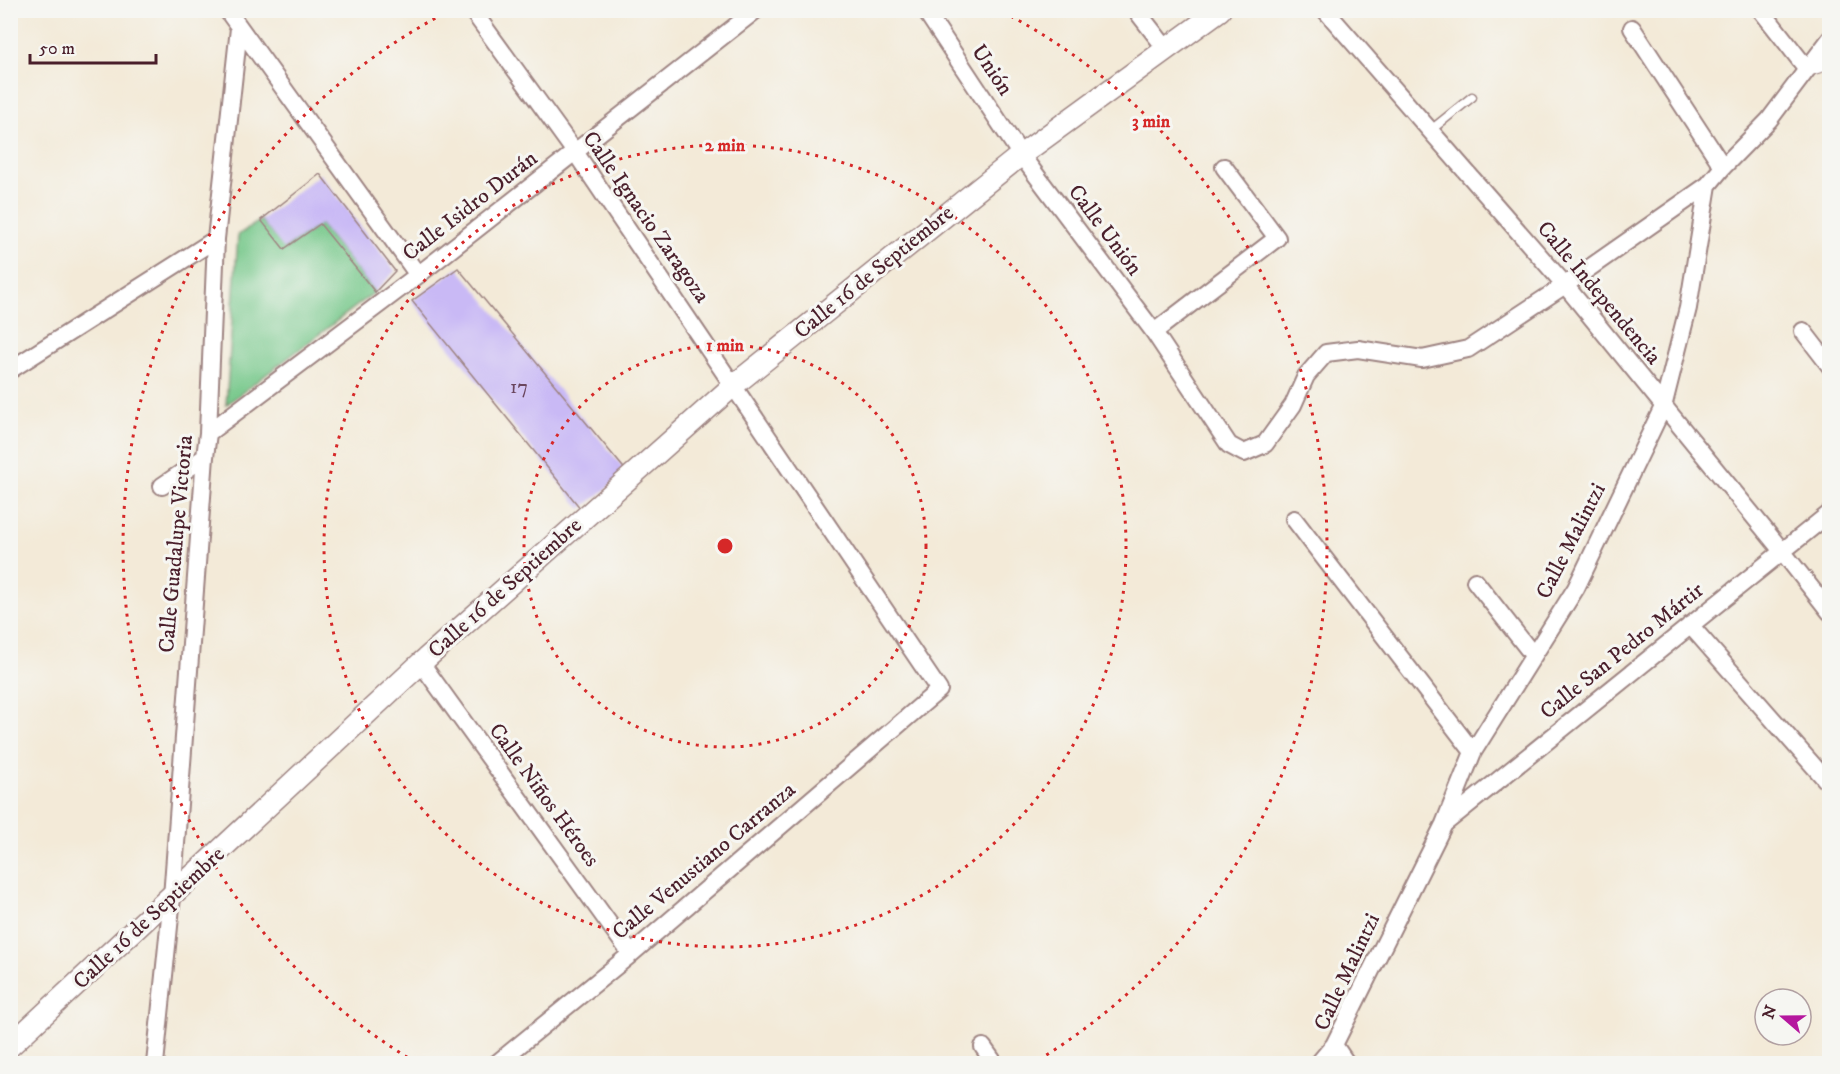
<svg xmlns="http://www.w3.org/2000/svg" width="1840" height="1074" font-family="'IM FELL DW Pica',serif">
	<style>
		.green { fill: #75c789; stroke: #60735a; stroke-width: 1.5 }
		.building { fill: #c9b9f5 }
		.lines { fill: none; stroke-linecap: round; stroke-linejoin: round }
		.service-casing { stroke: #9e8482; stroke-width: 11 }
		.pedestrian-casing { stroke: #9e8482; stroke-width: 16 }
		.minor-casing { stroke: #9e8482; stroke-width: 20 }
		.tertiary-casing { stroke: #9e8482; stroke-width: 24 }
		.service { stroke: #fff; stroke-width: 8 }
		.pedestrian { stroke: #fff; stroke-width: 14 }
		.minor { stroke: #fff; stroke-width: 16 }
		.tertiary { stroke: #fff; stroke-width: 21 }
		.ring { fill: none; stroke: #d62828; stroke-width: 3; stroke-dasharray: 3 6 }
		.labels { text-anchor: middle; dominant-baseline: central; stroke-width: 6; stroke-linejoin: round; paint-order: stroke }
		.number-label { font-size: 20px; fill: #6a465e }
		.street-label { font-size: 22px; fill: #4a1f2b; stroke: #f6f6f2 }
		.centre { fill: #d62828; stroke: #f6f6f2; stroke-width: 3 }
		.ring-label { font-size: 18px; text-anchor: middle; font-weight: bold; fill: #d62828; stroke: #f6f6f2; stroke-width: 6; stroke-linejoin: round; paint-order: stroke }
	</style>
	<rect width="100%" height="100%" fill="#f6f6f2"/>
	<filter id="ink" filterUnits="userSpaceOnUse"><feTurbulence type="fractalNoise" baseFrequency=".0167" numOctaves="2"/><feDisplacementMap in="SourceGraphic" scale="12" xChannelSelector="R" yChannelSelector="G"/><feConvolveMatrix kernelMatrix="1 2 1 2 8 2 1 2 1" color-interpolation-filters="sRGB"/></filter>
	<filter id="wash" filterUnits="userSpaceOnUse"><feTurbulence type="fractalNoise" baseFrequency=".008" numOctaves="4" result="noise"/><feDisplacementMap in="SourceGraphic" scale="24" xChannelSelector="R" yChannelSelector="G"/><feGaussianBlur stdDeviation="1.35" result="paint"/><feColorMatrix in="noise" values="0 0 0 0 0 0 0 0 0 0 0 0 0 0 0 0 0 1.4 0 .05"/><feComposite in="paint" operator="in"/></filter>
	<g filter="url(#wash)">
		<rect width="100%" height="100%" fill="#f3ead8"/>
		<path class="green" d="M261,220L285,249L320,224L375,292L226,405L238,235Z"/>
		<g id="blocks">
			<path class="building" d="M320,174L395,271L375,292L320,224L284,249L261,220Z
				M458,268L627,472L581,509L412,301Z"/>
		</g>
	</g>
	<g filter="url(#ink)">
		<use href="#blocks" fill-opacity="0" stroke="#9e8482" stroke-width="1.5"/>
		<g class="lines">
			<defs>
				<path id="service" d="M1431,130L1472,97"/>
				<path id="pedestrian" d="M1807,69L1830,62"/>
				<path id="minor" d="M227,10L418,275
					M472,10L575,152L939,690L631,954L496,1064
					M925,10L1021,155L1154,332L1229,445L1244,453L1265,444L1293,405L1306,376L1326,353L1358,349L1422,359L1468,349L1565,285L1708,185
					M1136,10L1167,50
					M1325,10L1565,285L1782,551L1830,612
					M1761,10L1807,69
					M1632,28L1723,167
					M1803,331L1830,366
					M1154,332L1277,238L1224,167
					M10,370L216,239
					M208,433L418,275L756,10
					M162,486L205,457
					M1294,519L1473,752
					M1475,581L1533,655
					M1690,625L1826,780
					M421,663L631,954
					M1444,824L1830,513
					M1334,1045L1347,1064
					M983,1047L995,1064
					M155,1064L172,897L205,457L208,433L216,239L239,28
					M1318,1064L1334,1045L1444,824L1473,752L1576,588L1663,407L1688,308L1708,185L1723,167L1769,120L1830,39"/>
				<path id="tertiary" d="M10,1046L421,663L734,385L1021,155L1220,10"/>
			</defs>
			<use href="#service" class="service-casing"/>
			<use href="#pedestrian" class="pedestrian-casing"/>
			<use href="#minor" class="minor-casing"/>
			<use href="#tertiary" class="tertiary-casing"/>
			<use href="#service" class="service"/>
			<use href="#pedestrian" class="pedestrian"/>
			<use href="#minor" class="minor"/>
			<use href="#tertiary" class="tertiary"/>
		</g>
	</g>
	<g class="ring">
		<circle cx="725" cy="546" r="201"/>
		<circle cx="725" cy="546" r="401"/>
		<path d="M415 1062A602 602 0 0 1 447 12M1003 12A602 602 0 0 1 1035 1062"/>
	</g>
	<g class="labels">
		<g class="number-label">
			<text x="519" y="387">17</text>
		</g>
		<g class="street-label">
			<text transform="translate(992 70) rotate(56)">Unión</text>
			<text transform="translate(470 206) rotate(-38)">Calle Isidro Durán</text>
			<text transform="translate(646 217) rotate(55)">Calle Ignacio Zaragoza</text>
			<text transform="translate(1105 230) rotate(53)">Calle Unión</text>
			<text transform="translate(874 272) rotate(-39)">Calle 16 de Septiembre</text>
			<text transform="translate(1599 293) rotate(50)">Calle Independencia</text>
			<text transform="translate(1571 541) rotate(-63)">Calle Malintzi</text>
			<text transform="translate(176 544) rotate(-85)">Calle Guadalupe Victoria</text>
			<text transform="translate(505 588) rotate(-42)">Calle 16 de Septiembre</text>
			<text transform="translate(1622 651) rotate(-39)">Calle San Pedro Mártir</text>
			<text transform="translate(544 795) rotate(54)">Calle Niños Héroes</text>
			<text transform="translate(704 861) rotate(-40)">Calle Venustiano Carranza</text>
			<text transform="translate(149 918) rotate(-43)">Calle 16 de Septiembre</text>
			<text transform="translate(1347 972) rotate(-65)">Calle Malintzi</text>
		</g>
	</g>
	<circle cx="725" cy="546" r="9" class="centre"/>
	<g class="ring-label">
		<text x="1151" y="127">3 min</text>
		<text x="725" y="151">2 min</text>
		<text x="725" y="351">1 min</text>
	</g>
	<rect width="1840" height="1074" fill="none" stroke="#f6f6f2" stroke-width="36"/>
	<g transform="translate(1783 1017) rotate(290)"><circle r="28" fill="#f6f6f2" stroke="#b1a0a2" stroke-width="1.5"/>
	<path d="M0-4.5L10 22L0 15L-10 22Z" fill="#b5179e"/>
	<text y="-9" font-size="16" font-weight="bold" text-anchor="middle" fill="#4a1f2b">N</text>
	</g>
	<path d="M30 54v9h126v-9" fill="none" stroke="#4a1f2b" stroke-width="3"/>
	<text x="39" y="54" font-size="18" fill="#4a1f2b" stroke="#f6f6f2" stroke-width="4.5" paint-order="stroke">50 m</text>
</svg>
